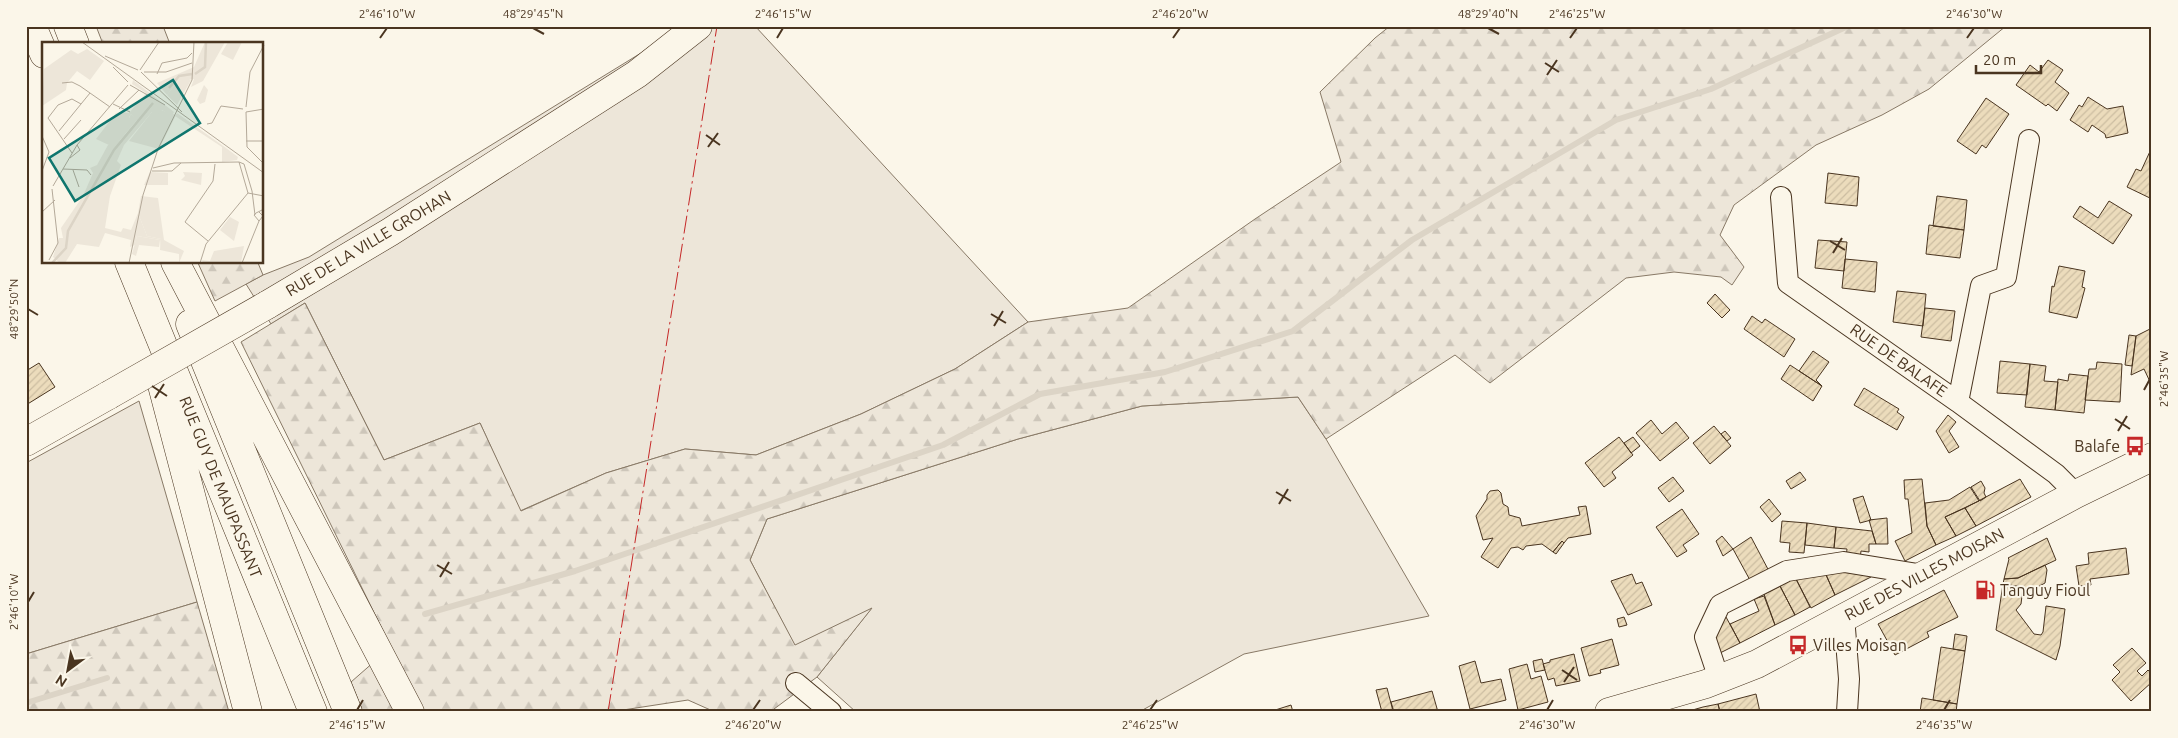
<svg xmlns="http://www.w3.org/2000/svg" width="2178" height="738" font-family="Ubuntu,sans-serif">
	<style>
		.green { fill: #ede6d9; stroke: #887966 }
		.forest { fill: url(#forest-firs); stroke: #887966 }
		.lines { fill: none; stroke-linecap: round; stroke-linejoin: round }
		.stream { stroke: #dcd4c6; stroke-width: 6 }
		.building { fill: url(#building-hatch); stroke: #4a3520 }
		.street-casing { stroke: #4a3520; stroke-width: 22 }
		.secondary-casing { stroke: #4a3520; stroke-width: 29 }
		.primary-casing { stroke: #4a3520; stroke-width: 29 }
		.street { stroke: #fbf6e9; stroke-width: 20 }
		.secondary { stroke: #fbf6e9; stroke-width: 28 }
		.primary { stroke: #fbf6e9; stroke-width: 28 }
		.secondary-bridge-casing { stroke: #4a3520; stroke-width: 29; stroke-linecap: butt }
		.secondary-bridge { stroke: #fbf6e9; stroke-width: 28 }
		.power { stroke: #c62828; stroke-width: 1; stroke-dasharray: 18 4 2.5 4; stroke-linecap: butt }
		.ticks { fill: none; stroke: #4a3520; stroke-width: 2 }
		.labels { text-anchor: middle; dominant-baseline: central; stroke-width: 4; stroke-linejoin: round; paint-order: stroke }
		.street-label { font-size: 16px; fill: #4a3520; stroke: #fbf6e9 }
		.poi-label { font-size: 16px; fill: #4a3520; stroke: #fbf6e9; text-anchor: start }
		.inset-river { fill: none; stroke: #dcd4c6; stroke-width: 2.5 }
		.inset-road { fill: none; stroke: #b4a999; stroke-width: 1 }
		.view { fill: #0f766e; fill-opacity: 0.15; stroke: #0f766e; stroke-width: 2.5 }
		.inset-edge { fill: none; stroke: #4a3520; stroke-width: 2.5 }
		.neatline { fill: none; stroke: #4a3520; stroke-width: 2 }
		.ticks-label { font-size: 12px; text-anchor: middle; fill: #4a3520 }
	</style>
	<defs>
		<pattern id="forest-firs" width="22" height="20" patternUnits="userSpaceOnUse" patternTransform="scale(1.25)"><rect width="22" height="20" fill="#ede6d9"/><path d="M5 1l3.5 6h-7zM16 11l3.5 6h-7z" fill="#cdc6ba"/></pattern>
		<pattern id="building-hatch" width="6" height="6" patternUnits="userSpaceOnUse" patternTransform="scale(1.25)"><rect width="6" height="6" fill="#ecdcbc"/><path d="M-1 1l2-2M0 6l6-6M5 7l2-2" fill="none" stroke="#ccbda1"/></pattern>
	</defs>
	<rect width="100%" height="100%" fill="#fbf6e9"/>
	<path class="green" d="M677,26H755L1028,322L955,369L861,414L756,455L685,449L606,473L520,511L480,423L384,460L305,303L271,324L246,284L263,275L309,257L641,53Z
		M1298,397L1326,439L1429,616L1244,654L1139,712H856L817,677L871,609L795,646L750,560L767,519L1018,439L1142,406Z
		M139,401L197,602L26,654V463Z"/>
	<path class="forest" d="M96,26H163L170,44H103Z
		M1390,26H2006L1929,89L1882,115L1816,145L1734,205L1720,235L1744,267L1732,285L1721,277L1674,272L1626,278L1490,383L1455,355L1326,439L1298,397L1142,406L1018,439L767,519L750,560L795,645L872,608L817,677L770,712H715L688,700L610,712H363L351,682L391,647L241,342L305,303L384,460L480,423L521,511L606,473L685,449L756,455L861,414L955,369L1028,322L1128,308L1255,219L1341,162L1320,92L1375,38Z
		M198,263H258L263,275L215,301Z
		M197,602L229,712H26V654Z"/>
	<g class="lines">
		<path class="stream" d="M425,614L575,571L943,445L1040,394L1165,372L1293,331L1412,240L1616,120L1711,89L1848,26
			M26,703L107,678"/>
	</g>
	<path class="building" d="M2048,60L2063,70L2055,82L2069,93L2057,111L2048,104L2046,106L2016,85L2030,65L2039,72Z
		M2088,97L2107,109L2123,106L2128,133L2106,138L2105,134L2092,125L2088,132L2070,120L2079,105L2082,107Z
		M1986,98L2009,114L1986,148L1982,145L1976,154L1957,141Z
		M2152,147V199L2127,187L2136,169L2141,171Z
		M1828,173L1859,177L1857,206L1825,203Z
		M1937,196L1967,200L1964,230L1933,226Z
		M2109,201L2132,215L2113,244L2073,217L2080,206L2098,218Z
		M1929,225L1964,230L1960,258L1926,254Z
		M1818,240L1847,242L1844,271L1815,268Z
		M1845,259L1877,262L1875,292L1842,288Z
		M2059,266L2085,271L2082,287L2085,288L2077,318L2049,312L2052,286L2054,287Z
		M1897,291L1926,294L1923,326L1893,322Z
		M1715,294L1730,310L1722,318L1707,303Z
		M1925,308L1955,311L1951,341L1921,337Z
		M1752,316L1762,323L1765,319L1795,339L1784,357L1744,329Z
		M2152,328V386L2144,369L2131,375L2136,336Z
		M2129,335L2136,336L2132,366L2125,365Z
		M1813,351L1829,362L1816,380L1822,386L1799,371Z
		M2000,361L2030,364L2027,395L1997,393Z
		M2097,362L2122,364L2120,402L2085,400L2089,369H2096Z
		M39,363L55,387L26,405V371Z
		M2030,364L2046,366L2044,381L2058,382L2055,410L2025,407Z
		M1790,365L1822,386L1813,401L1781,379Z
		M2069,374L2088,376L2084,413L2055,410L2058,379L2068,381Z
		M1864,388L1899,409L1897,412L1904,417L1897,430L1854,405Z
		M1948,415L1956,422L1949,431L1959,447L1949,453L1936,431Z
		M1651,420L1662,434L1676,422L1689,438L1660,461L1636,433Z
		M1714,426L1731,446L1710,464L1693,443Z
		M1725,431L1731,438L1727,441L1721,434Z
		M1619,437L1633,455L1612,472L1616,478L1604,487L1585,463Z
		M1633,437L1640,446L1631,453L1624,443Z
		M1800,472L1806,480L1791,489L1786,481Z
		M1673,477L1684,491L1669,502L1658,488Z
		M1922,479L1927,526L1936,545L1905,561L1895,541L1912,533L1908,499H1905L1904,480Z
		M2020,479L2031,497L1976,526L1965,508Z
		M1981,481L1985,488L1984,493L1986,497L1980,501L1971,487Z
		M1970,487L1979,501L1945,517L1956,536L1936,545L1927,526L1925,503L1949,500Z
		M1498,490L1501,493L1503,504L1508,507L1509,515L1520,518L1522,526L1580,515L1578,507L1586,506L1591,534L1568,538L1564,543L1562,541L1553,552L1542,544L1526,546L1523,550L1518,547L1511,548L1498,568L1481,557L1493,538L1483,540L1476,516L1487,499V495L1490,491Z
		M1863,496L1871,520L1860,523L1853,499Z
		M1769,499L1781,514L1772,522L1760,507Z
		M1965,508L1976,526L1956,536L1945,517Z
		M1682,509L1699,534L1683,545L1687,551L1677,557L1656,527Z
		M1887,518L1888,544H1876L1869,520Z
		M1782,521L1807,523L1804,553L1789,552L1790,543L1780,542Z
		M1807,523L1836,527L1834,548L1805,545Z
		M1836,527L1872,531L1876,544H1869V552L1861,551L1860,559L1846,558L1847,549L1834,548Z
		M1722,536L1733,549L1723,556L1716,541Z
		M1751,537L1770,573L1751,582L1733,549Z
		M2047,538L2056,560L2018,578L2004,579L2009,559L2008,558Z
		M1562,541L1564,543L1556,554L1553,552Z
		M2126,548L2129,574L2090,579L2091,585L2079,586L2076,566L2089,564L2088,553Z
		M2045,565L2047,570L2045,583L2032,590L2003,584L2004,579L2018,578Z
		M1823,568L1835,595L1811,608L1795,577Z
		M1823,568L1870,570L1871,577L1835,595Z
		M1632,574L1636,584L1642,582L1652,605L1628,615L1611,581Z
		M1795,577L1810,607L1795,615L1780,586Z
		M2003,584L2023,587L2021,604L2016,610L2034,634L2041,635L2043,632L2046,606L2065,609L2060,646L2056,660L1996,630Z
		M1780,586L1795,615L1775,625L1764,594Z
		M1944,590L1958,617L1927,632L1929,637L1895,655L1878,624Z
		M1764,596L1775,625L1740,643L1730,624L1759,611L1754,599Z
		M1624,617L1627,625L1619,627L1617,619Z
		M1726,617L1740,643L1720,653L1711,625Z
		M1955,634L1967,636L1965,651L1953,649Z
		M1612,639L1619,665L1600,670L1601,673L1589,676L1581,648Z
		M1941,647L1965,651L1957,704L1933,700Z
		M2132,648L2146,663L2137,671L2142,676L2148,670L2152,674V682L2131,701L2112,680L2120,672L2113,665Z
		M1574,654L1580,681L1556,686L1554,678L1548,680L1543,664L1550,662V660Z
		M1542,659L1545,670L1535,672L1533,661Z
		M1475,661L1481,683L1501,679L1506,700L1470,709L1459,666Z
		M1527,664L1531,679L1541,676L1548,702L1518,710L1509,669Z
		M1387,688L1393,711L1382,712L1376,690Z
		M1432,691L1438,712H1394L1391,702Z
		M1756,694L1760,712H1720L1718,704Z
		M1922,698L1957,704L1956,712H1920Z
		M1718,704L1720,712L1689,711L1703,707Z
		M1291,705L1293,712H1269Z"/>
	<g class="lines">
		<defs>
			<path id="street" d="M1781,197L1788,283L1958,402L2056,474L2076,494
				M1958,402L1981,286L2006,277L2029,140
				M1844,616L1849,679L1847,712
				M1719,679L1705,637L1720,605L1787,571L1844,562L1924,575
				M796,683L831,712"/>
			<path id="secondary" d="M267,305L390,232L637,74L698,26
				M26,442L109,395
				M1609,712L1706,684L1757,664L2076,494L2152,457"/>
			<path id="primary" d="M32,26L44,54
				M68,26L75,44
				M129,262L313,712
				M175,262L410,712
				M190,324L348,712
				M158,370L248,712"/>
		</defs>
		<use href="#street" class="street-casing"/>
		<use href="#secondary" class="secondary-casing"/>
		<use href="#primary" class="primary-casing"/>
		<use href="#street" class="street"/>
		<use href="#secondary" class="secondary"/>
		<use href="#primary" class="primary"/>
		<defs>
			<path id="secondary-bridge" d="M109,395L267,305"/>
		</defs>
		<use href="#secondary-bridge" class="secondary-bridge-casing"/>
		<use href="#secondary-bridge" class="secondary-bridge"/>
		<path class="power" d="M608,712L717,26"/>
	</g>
	<path class="ticks" d="M533,28L544,34M1488,28L1499,34M380,38L387,28M777,38L783,28M1173,38L1180,28M1570,38L1577,28M1967,38L1974,28M1545,63L1559,72M1547,75L1557,60M706,135L720,145M708,147L718,133M1830,241L1845,250M1833,253L1842,238M28,309L38,315M991,314L1006,323M994,326L1003,311M152,386L167,396M2144,390L2150,379M155,398L164,384M2115,419L2130,429M2118,431L2127,416M1276,492L1291,501M1279,504L1288,489M437,565L452,574M440,577L449,562M28,602L34,592M1562,670L1577,680M1564,682L1574,667M357,710L363,700M753,710L760,700M1150,710L1157,700M1547,710L1553,700M1944,710L1950,700"/>
	<defs>
		<symbol id="bus-bare" viewBox="-9 -9 18 18"><path d="M-5-6H5V4H4V6H2V4H-2V6H-4V4H-5ZM-3.5-4V0h7V-4ZM-3.5 1.2v1.5H-2V1.2ZM2 1.2v1.5H3.5V1.2Z" fill="#c62828" stroke="#fbf6e9" stroke-width="2.5" paint-order="stroke"/></symbol>
		<symbol id="fuel-bare" viewBox="-9 -9 18 18"><path d="M-5.5-6h7V0h2V4h1.3V-2.5L3-4.5l.8-.8L6-3V5H2.5V1h-1V6h-7ZM-4.2-4.7v3.2H.2V-4.7Z" fill="#c62828" stroke="#fbf6e9" stroke-width="2.5" paint-order="stroke"/></symbol>
	</defs>
	<g fill-rule="evenodd">
		<use href="#bus-bare" x="2121" y="432" width="28" height="28"/>
		<use href="#fuel-bare" x="1971" y="576" width="28" height="28"/>
		<use href="#bus-bare" x="1784" y="631" width="28" height="28"/>
	</g>
	<g class="labels">
		<g class="street-label">
			<text transform="translate(368 243) rotate(-31)">RUE DE LA VILLE GROHAN</text>
			<text transform="translate(1899 360) rotate(35)">RUE DE BALAFE</text>
			<text transform="translate(221 487) rotate(68)">RUE GUY DE MAUPASSANT</text>
			<text transform="translate(1924 574) rotate(-28)">RUE DES VILLES MOISAN</text>
		</g>
		<g class="poi-label">
			<text x="2120" y="446" text-anchor="end">Balafe</text>
			<text x="2000" y="590">Tanguy Fioul</text>
			<text x="1813" y="645">Villes Moisan</text>
		</g>
	</g>
	<g transform="translate(42 42)">
		<rect width="221" height="221" fill="#fbf6e9"/>
		<path d="M186,0H200L191,18L179,12ZM145,36L149,38L135,63L125,53L136,39ZM162,43L166,48L163,60L158,62L155,58ZM119,68L134,73L117,107L87,99L110,70ZM79,70L87,71V76L89,72L95,78L78,98L69,104L54,97L74,71ZM108,130L126,131V143H102ZM141,130L160,131L159,143L139,138L143,134ZM99,154L116,156L122,198L142,209L137,221V212L118,208L119,197L105,194L96,171ZM188,175L197,180L192,199L178,188ZM95,194L118,198L117,205L97,203L94,214L90,212ZM202,204L199,221H161L160,218L168,219L172,209Z" fill="#ede6d9"/>
		<path d="M163,0H183L161,39L149,45L152,37L136,39L125,53L115,41L152,25ZM91,38L132,70L130,74L120,68L115,74L110,70L82,103L75,119L79,123L68,154L63,186L79,190L81,186L89,188L96,171L105,194L119,197L118,208V198L95,194L93,203L88,205L89,198L63,191L57,205L35,202L23,221H18L11,215L17,196H21L19,186L41,154L51,131L48,126L55,123L66,103L78,98L95,79L89,72L86,77L87,71L104,51L90,42ZM135,71L184,106L196,115L195,118L180,120V105L133,74Z" fill="#ede6d9"/>
		<path d="M45,7L62,19L48,38L35,29L25,41L24,48L0,64L2,27L29,8L36,12Z" fill="#ede6d9"/>
		<path class="inset-river" d="M153,32L163,25L164,0M127,46L137,34L150,32M10,221L24,206L26,189L72,108L111,61"/>
		<path class="inset-road" d="M40,0L222,131M63,14L96,28M71,25L86,40M98,28L117,0M99,30L140,70M102,30H124L150,21M115,32L120,21L145,16L150,11M20,41L30,40L38,44L68,65M88,43L123,63M71,62L88,70M204,65L208,30L222,3M77,67L97,48M204,70L205,105L222,122M204,70L222,67M165,82L170,81L179,64L201,67M17,89L48,51M0,94L7,110L0,129M22,97L39,78M204,99H222M30,111L6,76L16,63L30,57L39,62M28,116L38,108L35,103M197,120L202,122L210,149L213,173M197,120L206,151M111,126L132,121L197,120M21,127L45,128L49,133M31,128L37,145M110,129H130L139,121M11,144L35,103L86,43M206,151L222,154M0,170L13,158M217,170L221,174L217,179L212,173L214,171L222,167M166,199L143,180L171,139L173,122M7,218L16,201L10,147M87,221L101,153L116,107L150,38L152,0M158,221L164,202L206,151M200,221L217,179"/>
		<path class="view" d="M131,38L158,81L33,159L7,116Z"/>
		<rect width="221" height="221" class="inset-edge"/>
	</g>
	<rect width="2178" height="738" fill="none" stroke="#fbf6e9" stroke-width="55"/>
	<g transform="translate(68 670) rotate(212)" stroke="#fbf6e9" stroke-width="4" paint-order="stroke">
	<path d="M0-4L9 19L0 12L-9 19Z" fill="#4a3520"/>
	<text y="-8" font-size="14" font-weight="bold" text-anchor="middle" fill="#4a3520">N</text>
	</g>
	<path d="M1976 65v8h65v-8" fill="none" stroke="#4a3520" stroke-width="2.5"/>
	<text x="1983" y="65" font-size="15" fill="#4a3520" stroke="#fbf6e9" stroke-width="4" paint-order="stroke">20 m</text>
	<rect x="28" y="28" width="2122" height="682" class="neatline"/>
	<g class="ticks-label">
		<text x="387" y="18">2°46'10"W</text>
		<text x="533" y="18">48°29'45"N</text>
		<text x="783" y="18">2°46'15"W</text>
		<text x="1180" y="18">2°46'20"W</text>
		<text x="1488" y="18">48°29'40"N</text>
		<text x="1577" y="18">2°46'25"W</text>
		<text x="1974" y="18">2°46'30"W</text>
		<text transform="translate(14 309) rotate(-90)" y="4">48°29'50"N</text>
		<text transform="translate(2164 379) rotate(-90)" y="4">2°46'35"W</text>
		<text transform="translate(14 602) rotate(-90)" y="4">2°46'10"W</text>
		<text x="357" y="729">2°46'15"W</text>
		<text x="753" y="729">2°46'20"W</text>
		<text x="1150" y="729">2°46'25"W</text>
		<text x="1547" y="729">2°46'30"W</text>
		<text x="1944" y="729">2°46'35"W</text>
	</g>
</svg>
